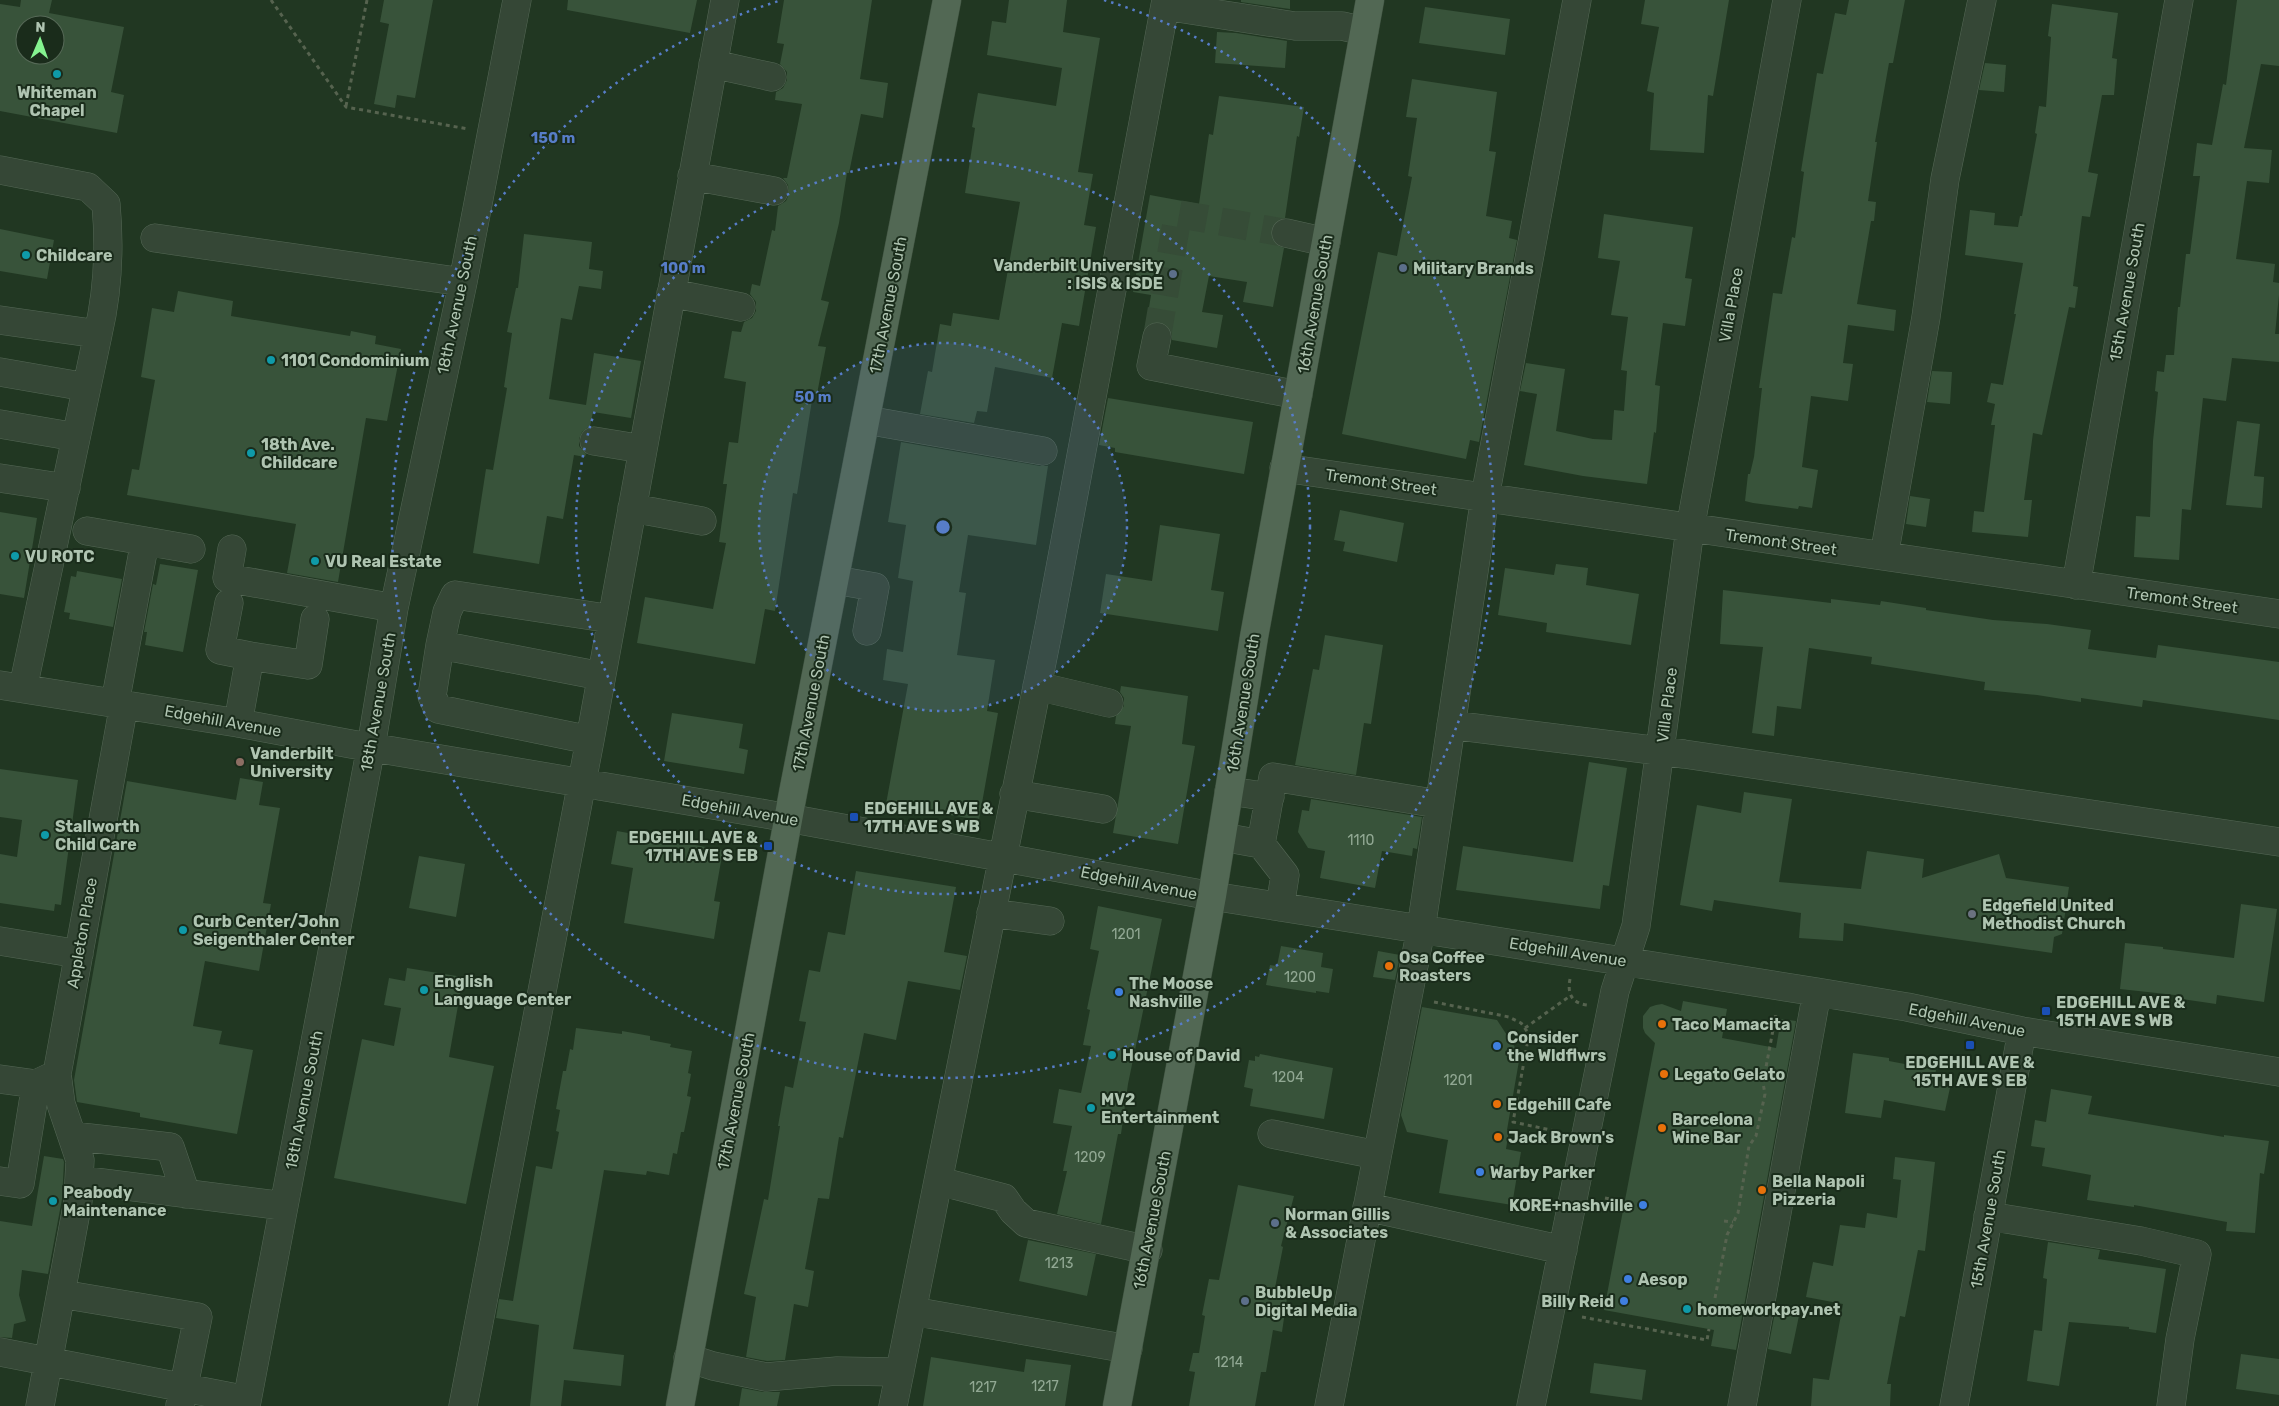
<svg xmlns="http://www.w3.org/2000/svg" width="2279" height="1406" font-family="Rubik,sans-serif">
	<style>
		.building { fill: #38533a; fill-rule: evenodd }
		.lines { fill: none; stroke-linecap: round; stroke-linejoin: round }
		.minor-tunnel { stroke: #364c37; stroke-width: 28; stroke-dasharray: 28 14; stroke-linecap: butt }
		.minor-casing { stroke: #556856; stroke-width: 29 }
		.major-casing { stroke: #3e513f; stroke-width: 29 }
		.path { stroke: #56634f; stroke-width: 3; stroke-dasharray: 4 4; stroke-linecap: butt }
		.minor { stroke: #354736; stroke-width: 28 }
		.major { stroke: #526854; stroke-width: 28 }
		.ring { fill: none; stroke: #577dc8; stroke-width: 2.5; stroke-dasharray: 2.5 5 }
		.culture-dot { fill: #0f9aa8; stroke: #1a2c1b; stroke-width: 2 }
		.service-dot { fill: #5c6f8a; stroke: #1a2c1b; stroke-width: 2 }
		.education-dot { fill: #8d6e63; stroke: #1a2c1b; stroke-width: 2 }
		.transit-dot { fill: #1a4fb4; stroke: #1a2c1b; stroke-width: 2 }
		.worship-dot { fill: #6b7280; stroke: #1a2c1b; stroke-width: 2 }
		.food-dot { fill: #e8710a; stroke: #1a2c1b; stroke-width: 2 }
		.shop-dot { fill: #3f7fe0; stroke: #1a2c1b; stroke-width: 2 }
		.labels { text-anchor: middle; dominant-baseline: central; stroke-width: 4; stroke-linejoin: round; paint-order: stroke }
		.number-label { font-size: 14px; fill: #91a893 }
		.poi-label { font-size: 16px; font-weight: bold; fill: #afc4b1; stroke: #1a2c1b; text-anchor: start }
		.street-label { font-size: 16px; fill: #afc4b1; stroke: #1a2c1b }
		.centre { fill: #577dc8; stroke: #1a2c1b; stroke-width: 2.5 }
		.ring-label { font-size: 15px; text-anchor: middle; font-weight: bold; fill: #577dc8; stroke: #1a2c1b; stroke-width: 4; stroke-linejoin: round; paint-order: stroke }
	</style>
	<rect width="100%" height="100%" fill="#213722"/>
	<path class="building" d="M21,0H52L49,13L124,27L111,92L124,95L117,133L0,111V4L20,7ZM25,25H55V55H25Z
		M384,0H433L415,98L397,95L395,108L374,104L389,24L380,22Z
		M568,0H697L690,33L567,10Z
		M784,0H872L860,79L888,83L883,118L861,114L849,173H847L839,223L821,300L829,302L818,346L826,347L817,394H813L797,494L793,493L775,611L765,609L755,664L637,643L645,597L713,609L726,543L719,542L727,484H723L729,442L738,443L746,382L724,378L732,331L741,332L744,322L752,318L756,311V302L750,294L752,284L760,286L772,230L775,231L778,206L786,201L789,194L788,185L783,178H787L802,104L775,100L776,92L783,88L787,80V72L780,64L784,44L777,43Z
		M1009,0H1067L1063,32L1100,38L1078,172L1093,174L1084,225L1096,227L1079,326L1062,323L1052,378L995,367L987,412L977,411L974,423L920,414L928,371L932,372L940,324L951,326L953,313L999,320L1020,202L965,193L975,128L972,127L978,93L1056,106L1062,68L987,55L992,21L1006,23Z
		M1241,0H1290V9L1241,2Z
		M1645,0H1729L1713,96L1708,95L1704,153L1650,150L1654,93L1647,91L1659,27L1641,24Z
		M1849,0H1905L1893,63H1889L1875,142H1877L1868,201L1876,202L1874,221H1871L1857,304L1896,310L1894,331L1848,325L1843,363L1853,364L1848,401L1811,396L1802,467L1818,470L1812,508L1799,506L1798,509L1753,503L1745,501L1748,474H1750L1754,457L1762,388H1759L1773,293L1782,294L1792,237L1795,238L1804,172L1801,171L1817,73L1823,74L1835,13L1846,15Z
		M2237,0H2279V66L2261,64L2244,148L2272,150L2269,183L2247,181L2236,259L2275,264L2273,282L2279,283V295L2275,334H2279V362L2232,358L2226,401L2203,398L2191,510L2182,509L2179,560L2134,557L2136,516L2150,517L2153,441L2158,392L2155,391L2157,371L2164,372L2166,355H2174L2178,307H2180L2186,254H2190L2200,176H2193L2197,143L2212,145L2223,84L2226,85Z
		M2052,4L2118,13L2112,58L2117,59L2114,95H2102L2088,172L2098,174L2090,217L2082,216L2073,286L2078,287L2075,308L2069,307L2042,435L2033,433L2024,500H2032L2028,537L1972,532L1974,511L1984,512L1995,425H1991L1995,404L1987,402L1991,383L2003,385L2016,314H2014L2023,263L1965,255L1970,210L1995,213L1994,225L2018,227L2020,216H2022L2037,134L2035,133L2039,106L2046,107L2051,37L2048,36Z
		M1425,7L1510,19L1505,55L1419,43Z
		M1217,32L1236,33L1287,41L1285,68L1215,63Z
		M1985,63L2006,65L2004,92L1979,90Z
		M1412,79L1497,92L1489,151L1496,152L1486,216L1512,221L1509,238L1517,240L1479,442L1470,440L1466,459L1342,434L1378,252L1397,256L1412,177L1408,176L1417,118L1406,117Z
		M1219,96L1304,107L1299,137L1297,136L1285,218L1275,222L1271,230V238L1275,244L1284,248L1273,307L1243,302L1247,282L1209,276L1202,312L1223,315L1217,348L1172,340V332L1168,326L1161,322H1153L1146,326L1151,295L1133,292L1150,195L1199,204L1209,134L1213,135Z
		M1604,214L1693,227L1685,278L1692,279L1685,326L1663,323L1655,385L1660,386L1656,433L1654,432L1647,484L1583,476L1524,465L1537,394L1520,391L1526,363L1565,369L1556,431L1593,439L1612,440L1614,410L1624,411L1627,371L1621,370L1628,317L1611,315L1620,261L1598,258Z
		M0,229L54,240L47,279L0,271Z
		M524,234L592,242L589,269L603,271L601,289L579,286L572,320L561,318L549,399L586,405L594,353L641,361L631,418L593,412L590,426L582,432L579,439V446L586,454L585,457L574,455L563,519L547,516L539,564L473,553L486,469L493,470L507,388L504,387L512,333L507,332L516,288H518Z
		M178,291L233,301L231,316L350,336L351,331L376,336L375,344L401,349L387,421L366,418L338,582L287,573L296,524L127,495L132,469L139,470L155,380L141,377L152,308L174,312Z
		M1932,371L1952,372L1950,404L1927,402Z
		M1108,398L1253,422L1244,474L1115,452V448L1099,445Z
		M2237,421L2260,424L2254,476L2264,477L2262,508L2226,505Z
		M901,442L1040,466H1048L1036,545L968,535L959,592L966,593L957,655L995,660L987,711L998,713L979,820L886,804L908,684L883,680L887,649L903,652L913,581L898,578L906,525L888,522Z
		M1910,496L1930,499L1926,527L1906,524Z
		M1340,510L1404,523L1397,562L1343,551L1345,542L1334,540Z
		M0,512L37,518L24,598L0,594Z
		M1160,525L1220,534L1211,590L1224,592L1218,631L1100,613L1106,574L1152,581Z
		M160,564L198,570L183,652L145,645L147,632H144L153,584L156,585Z
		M1556,564L1588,568L1586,585L1639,594L1631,645L1546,632L1547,623L1498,615L1505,568L1554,575Z
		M77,571L122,579L113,627L69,619L70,613L64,612L71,576L76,577Z
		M1723,590L1831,603V599L1880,605L1881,601L1926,608V610L1993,620L2047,624L2091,630L2088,649L2156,658L2158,645L2279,662V720L2143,700L2142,707L2081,698V702L2037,695L1984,690L1985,682L1871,664L1872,657L1809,648L1801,709L1777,706L1774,736L1752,733L1763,647L1720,644Z
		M1325,635L1383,645L1371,724L1364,723L1356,775L1295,765L1313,669L1319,670Z
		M1121,686L1188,696L1182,744L1195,746L1178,844L1113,833L1131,726L1115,724L1116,716L1124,706V698L1120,692Z
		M672,713L743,724L739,748L748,750L744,774L664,761Z
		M1589,762L1627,768L1609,886L1603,885L1600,909L1456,890L1463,846L1573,862Z
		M0,769L78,780L61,905L55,904L54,911L0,903V854L17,857L22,820L0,817Z
		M240,778L263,782L259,805L280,808L263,903L271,904L259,971L205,961L193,1026L222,1031L219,1044L253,1050L237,1134L140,1117V1113L77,1102L74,1080L127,781L236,800Z
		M1744,792L1792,799L1779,882L1861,889L1867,851L1924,859L1922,878L1999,854L2006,878L2069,887L2062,934L2054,937L2052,953L1844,923L1843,941L1799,938L1801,913L1714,900L1712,911L1680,905L1697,805L1741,813Z
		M1311,799L1422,817L1417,849L1413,848L1412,856L1382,851L1375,888L1320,878L1325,851L1308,848L1298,832L1302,810L1309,811Z
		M617,831L723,850L714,901L720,902L714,939L624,923L633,868L611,864Z
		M419,856L465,864L456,917L409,908Z
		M856,871L956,887L944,952L967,956L960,990L908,981L896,1040L864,1033L843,1138L839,1137L829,1199L818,1198L805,1269L814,1271L808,1307L794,1304L785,1360L767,1361L746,1357L756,1297L744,1294L764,1199L768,1200L780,1126H778L785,1086L793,1088L806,1022L799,1021L809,970L820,972L828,932L845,935Z
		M2241,904L2277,909L2264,1002L2217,995L2216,1004L2175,998V995L2120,989L2125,943L2163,947V949L2234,958Z
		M1098,906L1162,919L1128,1084L1121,1134H1118L1101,1224L1057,1214L1067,1171H1063L1072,1126L1053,1123L1059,1089L1081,1093L1091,1046L1083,1045L1090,1010L1087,1009L1099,951L1090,949Z
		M1281,946L1323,953L1321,967L1333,969L1329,993L1316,991V993L1266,985L1270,965L1277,966Z
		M1378,951L1400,955L1395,980L1373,977Z
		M407,968L463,977L449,1057L494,1066L466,1204L334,1178L362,1039L394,1046L401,1008L384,1005L389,978L405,981Z
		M1683,1001L1727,1009L1722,1038L1776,1048L1781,1019L1796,1021L1736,1350L1711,1346L1714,1330L1604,1310L1655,1043L1645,1033L1643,1028V1016L1650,1007L1656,1005L1662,1004L1681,1011Z
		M1422,1007L1497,1020L1520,1055L1507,1130H1509L1506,1149L1521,1152L1512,1205L1439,1193L1448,1140L1407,1132L1401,1115Z
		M576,1028L622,1034V1031L650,1036V1040L671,1044L670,1047L692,1051L688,1073L691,1074L687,1096L691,1097L684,1132H681L677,1154L673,1153L669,1175L647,1171L646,1175L604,1170L573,1349L624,1355L621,1386L564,1380L561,1406H530L539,1325L496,1318L499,1299L513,1301L536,1166L552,1169L559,1132L556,1131L560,1110L556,1109L563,1071H566L570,1049L573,1050Z
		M1853,1053L1889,1058V1061L1936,1070L1934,1080L1951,1083L1945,1111L1884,1100L1881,1118L1845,1113Z
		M1260,1054L1333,1068L1324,1119L1250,1106L1253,1089L1244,1087L1249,1060L1255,1061V1056L1259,1057Z
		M2051,1089L2092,1096L2088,1114L2224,1137V1135L2269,1141L2264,1174L2260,1173L2255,1233L2226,1231L2227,1222L2134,1205V1207L2087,1200L2091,1175L2042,1166L2045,1148L2031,1146L2035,1120L2046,1122Z
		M44,1156L63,1159L64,1162L62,1199L48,1274L22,1270L19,1295L26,1321L14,1324L12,1338L0,1337V1221L32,1226Z
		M1895,1157L1935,1162L1925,1251L1918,1250L1905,1317L1900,1316L1887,1384H1891L1890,1406H1811L1813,1378L1829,1380L1843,1304L1806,1297L1813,1262L1833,1266L1840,1225L1865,1228L1867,1213L1897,1218L1901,1180L1893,1179Z
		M1238,1185L1294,1196L1281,1246L1283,1247L1275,1288L1288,1291L1282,1332L1273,1330L1266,1372H1261L1255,1406H1189L1195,1372L1189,1371L1193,1353H1199L1205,1316L1202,1315L1209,1279L1219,1280Z
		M1028,1240L1096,1254L1087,1296L1019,1281Z
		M2048,1242L2100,1250L2098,1259L2166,1269L2156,1333L2129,1329V1327L2069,1322L2059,1386L2027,1381L2034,1330L2042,1331L2047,1279L2043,1278Z
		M1776,1307L1800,1311L1791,1354L1768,1349Z
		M2241,1354L2279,1359V1395L2236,1389Z
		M931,1357L1024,1372L1026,1359L1071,1365L1065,1406H923Z
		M1594,1363L1646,1370L1642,1400L1590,1393Z
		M742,1388L763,1392H780L777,1406H739Z"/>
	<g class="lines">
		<path class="minor-tunnel" d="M1157,337L1178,214L1286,233"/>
		<defs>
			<path id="minor" d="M1165,6L1295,26H1342L1364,31
				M713,64L772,77
				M0,170L88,187L106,204C110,248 108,291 98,334
				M692,176L774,191
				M1286,233L1326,242
				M155,238L463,282
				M671,293L741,307
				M0,320L98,334L23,688
				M1157,337L1151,366L1298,395
				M0,372L86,387
				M866,420L1043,451
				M0,424L76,437
				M594,441L643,449
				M1284,468L2279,614
				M0,478L66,488
				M632,508L702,521
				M87,531L145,541L115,703
				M145,541L191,549
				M232,549L227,578L394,608
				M1884,556L1926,317L1945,179L1982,0
				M835,580L875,587L867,631
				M2076,585L2179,0
				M229,603L220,650L250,656
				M440,645L432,696L438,709L590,740
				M601,676L440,645L447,612L455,595L612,619
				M0,685L238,723L351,744L766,814L1212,896L1817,992L1907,1007L2022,1031L2279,1072
				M1037,686L1109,703
				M238,723L250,656L308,665L315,619
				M1451,725L1684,754L2279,842
				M1229,791L1270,797
				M1014,794L1103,809
				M1222,837L1261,844
				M1280,907L1285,875L1261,844L1273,777L1439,804
				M991,913L1050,921
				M0,941L79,954
				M0,1079L36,1084
				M1272,1134L1377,1155
				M72,1136L170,1147L186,1194
				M79,1180L284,1206
				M0,1181L20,1184L36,1084L57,1074
				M939,1181L1004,1198L1013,1211L1026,1223L1148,1250
				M1367,1207L1563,1250
				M1988,1216L2141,1241L2197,1254L2180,1339L2171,1406
				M61,1294L198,1317L180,1405
				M912,1311L1128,1349
				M0,1352L247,1400
				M688,1358L713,1366L766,1377L837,1371L900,1372
				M40,1406L78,1201L80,1160L61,1104L57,1074L124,704
				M246,1406L371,747L394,608L463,282L517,0
				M463,1406L590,740L725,0
				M893,1406L1050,622L1166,0
				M1329,1406L1421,929L1485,497L1577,0
				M1531,1406L1615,991L1636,926L1690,529L1787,0
				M1742,1406L1817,992
				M1954,1406L2022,1031"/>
			<path id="major" d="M680,1406L793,793L947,0
				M1117,1406L1212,896L1254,637L1370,0"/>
		</defs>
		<use href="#minor" class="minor-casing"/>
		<use href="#major" class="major-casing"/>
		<path class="path" d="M271,0L346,107L468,129
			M346,106L367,0
			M1570,979C1567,994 1572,1003 1587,1005
			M1434,1002L1509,1017L1521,1023L1529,1034L1513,1122L1560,1132
			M1525,1028L1570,996
			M1605,1198L1624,1202
			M1724,1221L1733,1222
			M1715,1298L1727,1235L1738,1213L1749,1146L1756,1136L1765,1094L1763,1083L1776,1014
			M1582,1317L1707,1340L1709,1329"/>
		<use href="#minor" class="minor"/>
		<use href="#major" class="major"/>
	</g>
	<circle cx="943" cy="527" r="184" fill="#577dc8" fill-opacity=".12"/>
	<g class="ring">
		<circle cx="943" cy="527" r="184"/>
		<circle cx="943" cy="527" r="367"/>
		<path d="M1104 0A551 551 0 1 1 782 0"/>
	</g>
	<g class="culture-dot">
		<circle cx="57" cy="74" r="5"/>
		<circle cx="26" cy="255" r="5"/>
		<circle cx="271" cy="360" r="5"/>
		<circle cx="251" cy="453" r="5"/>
		<circle cx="15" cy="556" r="5"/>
		<circle cx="315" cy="561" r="5"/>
		<circle cx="45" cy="835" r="5"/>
		<circle cx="183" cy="930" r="5"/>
		<circle cx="424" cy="990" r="5"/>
		<circle cx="1112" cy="1055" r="5"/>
		<circle cx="1091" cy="1108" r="5"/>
		<circle cx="53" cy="1201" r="5"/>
		<circle cx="1687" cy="1309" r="5"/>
	</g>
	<g class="service-dot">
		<circle cx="1403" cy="268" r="5"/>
		<circle cx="1173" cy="274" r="5"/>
		<circle cx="1275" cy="1223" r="5"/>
		<circle cx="1245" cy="1301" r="5"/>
	</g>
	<circle class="education-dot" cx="240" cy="762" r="5"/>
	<g class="transit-dot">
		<rect x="849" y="812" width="10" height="10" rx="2.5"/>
		<rect x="763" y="841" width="10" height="10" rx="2.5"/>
		<rect x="2041" y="1006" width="10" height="10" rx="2.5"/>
		<rect x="1965" y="1040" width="10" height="10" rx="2.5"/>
	</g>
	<circle class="worship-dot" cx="1972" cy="914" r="5"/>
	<g class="food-dot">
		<circle cx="1389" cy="966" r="5"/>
		<circle cx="1662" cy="1024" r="5"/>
		<circle cx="1664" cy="1074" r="5"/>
		<circle cx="1497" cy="1104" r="5"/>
		<circle cx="1662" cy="1128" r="5"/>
		<circle cx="1498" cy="1137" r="5"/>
		<circle cx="1762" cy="1190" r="5"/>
	</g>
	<g class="shop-dot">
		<circle cx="1119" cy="992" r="5"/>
		<circle cx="1497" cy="1046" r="5"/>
		<circle cx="1480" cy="1172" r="5"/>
		<circle cx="1643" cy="1205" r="5"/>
		<circle cx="1628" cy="1279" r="5"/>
		<circle cx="1624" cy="1301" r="5"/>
	</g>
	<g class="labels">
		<g class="number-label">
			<text x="1361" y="840">1110</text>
			<text x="1126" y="934">1201</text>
			<text x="1300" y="977">1200</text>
			<text x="1288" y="1077">1204</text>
			<text x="1458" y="1080">1201</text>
			<text x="1090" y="1157">1209</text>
			<text x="1059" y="1263">1213</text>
			<text x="1229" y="1362">1214</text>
			<text x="1045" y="1386">1217</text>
			<text x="983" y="1387">1217</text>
		</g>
		<g class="poi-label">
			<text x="57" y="92" text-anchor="middle">Whiteman<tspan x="57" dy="18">Chapel</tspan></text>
			<text x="36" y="255">Childcare</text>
			<text x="1163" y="265" text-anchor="end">Vanderbilt University<tspan x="1163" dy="18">: ISIS &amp; ISDE</tspan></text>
			<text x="1413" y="268">Military Brands</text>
			<text x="281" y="360">1101 Condominium</text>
			<text x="261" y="444">18th Ave.<tspan x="261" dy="18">Childcare</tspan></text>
			<text x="25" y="556">VU ROTC</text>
			<text x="325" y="561">VU Real Estate</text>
			<text x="250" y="753">Vanderbilt<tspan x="250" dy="18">University</tspan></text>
			<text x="864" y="808">EDGEHILL AVE &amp;<tspan x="864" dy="18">17TH AVE S WB</tspan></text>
			<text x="55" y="826">Stallworth<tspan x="55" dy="18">Child Care</tspan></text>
			<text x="758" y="837" text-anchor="end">EDGEHILL AVE &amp;<tspan x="758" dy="18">17TH AVE S EB</tspan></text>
			<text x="1982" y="905">Edgefield United<tspan x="1982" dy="18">Methodist Church</tspan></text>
			<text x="193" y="921">Curb Center/John<tspan x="193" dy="18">Seigenthaler Center</tspan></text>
			<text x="1399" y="957">Osa Coffee<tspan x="1399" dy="18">Roasters</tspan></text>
			<text x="434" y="981">English<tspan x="434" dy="18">Language Center</tspan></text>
			<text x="1129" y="983">The Moose<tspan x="1129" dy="18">Nashville</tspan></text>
			<text x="2056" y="1002">EDGEHILL AVE &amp;<tspan x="2056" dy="18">15TH AVE S WB</tspan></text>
			<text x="1672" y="1024">Taco Mamacita</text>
			<text x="1507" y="1037">Consider<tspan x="1507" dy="18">the Wldflwrs</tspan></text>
			<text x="1122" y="1055">House of David</text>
			<text x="1970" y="1062" text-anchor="middle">EDGEHILL AVE &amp;<tspan x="1970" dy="18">15TH AVE S EB</tspan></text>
			<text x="1674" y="1074">Legato Gelato</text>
			<text x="1101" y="1099">MV2<tspan x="1101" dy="18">Entertainment</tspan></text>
			<text x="1507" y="1104">Edgehill Cafe</text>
			<text x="1672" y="1119">Barcelona<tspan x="1672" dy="18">Wine Bar</tspan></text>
			<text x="1508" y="1137">Jack Brown's</text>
			<text x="1490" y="1172">Warby Parker</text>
			<text x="1772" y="1181">Bella Napoli<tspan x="1772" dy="18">Pizzeria</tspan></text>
			<text x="63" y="1192">Peabody<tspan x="63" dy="18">Maintenance</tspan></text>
			<text x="1633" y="1205" text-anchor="end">KORE+nashville</text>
			<text x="1285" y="1214">Norman Gillis<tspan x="1285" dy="18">&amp; Associates</tspan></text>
			<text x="1638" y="1279">Aesop</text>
			<text x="1255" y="1292">BubbleUp<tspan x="1255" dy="18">Digital Media</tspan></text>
			<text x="1614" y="1301" text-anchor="end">Billy Reid</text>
			<text x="1697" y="1309">homeworkpay.net</text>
		</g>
		<g class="street-label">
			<text transform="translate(2127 292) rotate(-80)">15th Avenue South</text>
			<text transform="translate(1315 304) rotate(-80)">16th Avenue South</text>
			<text transform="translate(457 305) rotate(-78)">18th Avenue South</text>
			<text transform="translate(888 305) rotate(-79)">17th Avenue South</text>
			<text transform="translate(1731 305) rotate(-80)">Villa Place</text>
			<text transform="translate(1381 482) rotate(8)">Tremont Street</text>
			<text transform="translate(1781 542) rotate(8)">Tremont Street</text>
			<text transform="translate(2182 600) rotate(8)">Tremont Street</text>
			<text transform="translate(378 702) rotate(-80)">18th Avenue South</text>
			<text transform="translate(811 703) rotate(-79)">17th Avenue South</text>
			<text transform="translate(1243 703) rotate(-81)">16th Avenue South</text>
			<text transform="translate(1667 705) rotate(-83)">Villa Place</text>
			<text transform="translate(223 721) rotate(10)">Edgehill Avenue</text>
			<text transform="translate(740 810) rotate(10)">Edgehill Avenue</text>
			<text transform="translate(1139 883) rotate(11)">Edgehill Avenue</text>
			<text transform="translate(82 933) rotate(-80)">Appleton Place</text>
			<text transform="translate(1568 952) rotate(9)">Edgehill Avenue</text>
			<text transform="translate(1967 1020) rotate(11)">Edgehill Avenue</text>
			<text transform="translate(304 1100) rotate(-79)">18th Avenue South</text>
			<text transform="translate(736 1101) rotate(-79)">17th Avenue South</text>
			<text transform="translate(1988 1219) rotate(-80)">15th Avenue South</text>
			<text transform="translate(1152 1220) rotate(-79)">16th Avenue South</text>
		</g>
	</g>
	<circle cx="943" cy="527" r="8" class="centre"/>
	<g class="ring-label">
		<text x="553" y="143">150 m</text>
		<text x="683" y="273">100 m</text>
		<text x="813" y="402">50 m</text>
	</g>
	<g transform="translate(40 40) rotate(2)"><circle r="24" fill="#1a2c1b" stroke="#566957"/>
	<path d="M0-4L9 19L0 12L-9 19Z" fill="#85f390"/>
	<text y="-8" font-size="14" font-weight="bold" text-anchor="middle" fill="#afc4b1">N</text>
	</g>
</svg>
